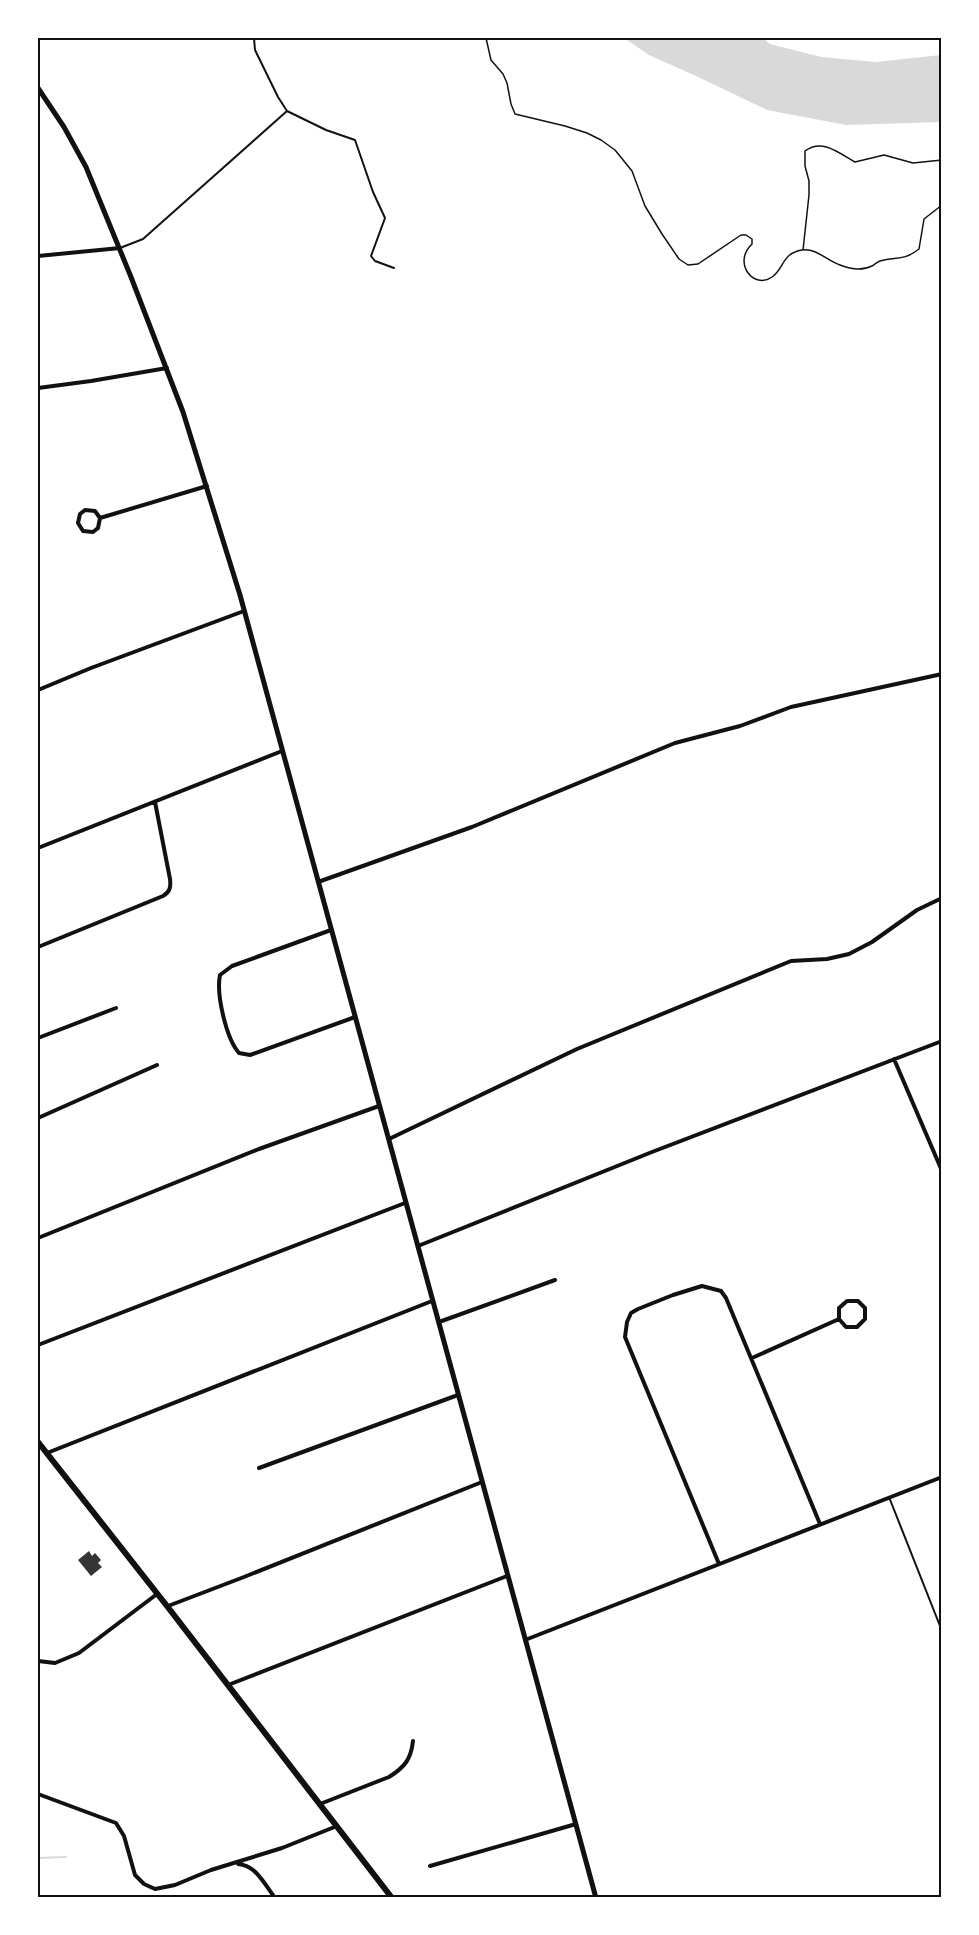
<svg xmlns="http://www.w3.org/2000/svg" width="979" height="1935" font-family="'DejaVu Sans',sans-serif">
	<style>
		.water { fill: #d9d9d9 }
		.lines { fill: none; stroke-linecap: round; stroke-linejoin: round }
		.stream { stroke: #d9d9d9; stroke-width: 2 }
		.building { fill: #353535 }
		.path { stroke: #111; stroke-width: 1.5 }
		.service { stroke: #111; stroke-width: 2 }
		.minor { stroke: #111; stroke-width: 4 }
		.secondary { stroke: #111; stroke-width: 5 }
		.primary { stroke: #111; stroke-width: 6 }
		.neatline { fill: none; stroke: #111; stroke-width: 2 }
	</style>
	<rect width="100%" height="100%" fill="#fff"/>
	<path class="water" d="M624,38H763L770,44L821,57L876,62L941,55V122L846,125L767,110L696,76L649,55Z"/>
	<g class="lines">
		<path class="stream" d="M38,1858L66,1857"/>
	</g>
	<path class="building" d="M89,1551L92,1556L95,1553L101,1560L98,1563L102,1567L91,1576L78,1560Z"/>
	<g class="lines">
		<path class="path" d="M486,38L491,60L503,74L507,83L511,104L515,114L565,126L587,133L601,140L615,150L632,171L645,206L662,234L679,259L688,265L698,264L741,235H746L752,239V244C732,263 754,290 772,277C784,269 782,253 802,250C817,248 827,261 840,265C850,269 862,271 872,266C874,265 877,262 880,261C896,256 902,262 919,249L924,219L942,205
			M803,250L809,195V181L805,166V151C822,138 839,153 855,162L884,155L913,163L942,160"/>
		<path class="service" d="M254,38L255,50L278,97L287,111L326,130L355,140L373,192L385,218L371,256L375,261L394,268
			M120,248L143,239L287,111
			M889,1497L942,1631"/>
		<path class="minor" d="M38,256L120,248
			M38,388L91,381L167,368
			M100,518L98,528L93,532L83,531L78,523L80,514L85,510L95,511L100,518L207,486
			M38,690L91,668L244,611
			M38,848L282,751
			M318,882L472,827L675,743L740,726L791,707L942,674
			M331,930L232,966L220,975C216,994 226,1038 239,1053L250,1055L355,1017
			M38,947L163,896C170,892 171,887 170,879L155,802
			M38,1038L116,1008
			M894,1059L942,1171
			M38,1118L157,1065
			M389,1139L577,1049L791,961L827,959L849,954L872,942L917,910L942,898
			M38,1238L259,1149L379,1106
			M418,1246L652,1152L942,1041
			M439,1322L555,1280
			M38,1345L405,1203
			M752,1358L839,1319L846,1327H857L865,1319V1308L858,1301H847L839,1308V1319
			M47,1453L432,1301
			M259,1468L458,1395
			M719,1564L625,1337L627,1322L631,1313L638,1309L673,1295L702,1286L721,1291L726,1298L820,1524
			M168,1606L244,1577L482,1482
			M525,1640L942,1477
			M38,1661L55,1663L79,1653L157,1594
			M228,1685L507,1576
			M38,1794L116,1823L124,1836L135,1875L144,1884L155,1889L175,1885L211,1870L282,1848L337,1826
			M320,1804L389,1777C405,1767 411,1759 413,1741
			M238,1864C256,1865 265,1885 275,1898
			M430,1866L576,1824"/>
		<path class="secondary" d="M38,88L64,127L86,167L131,277L183,412L240,595L596,1898"/>
		<path class="primary" d="M38,1442L167,1606L392,1898"/>
	</g>
	<rect width="979" height="1935" fill="none" stroke="#ffffff" stroke-width="78"/>
	<rect x="39" y="39" width="901" height="1857" class="neatline"/>
</svg>
